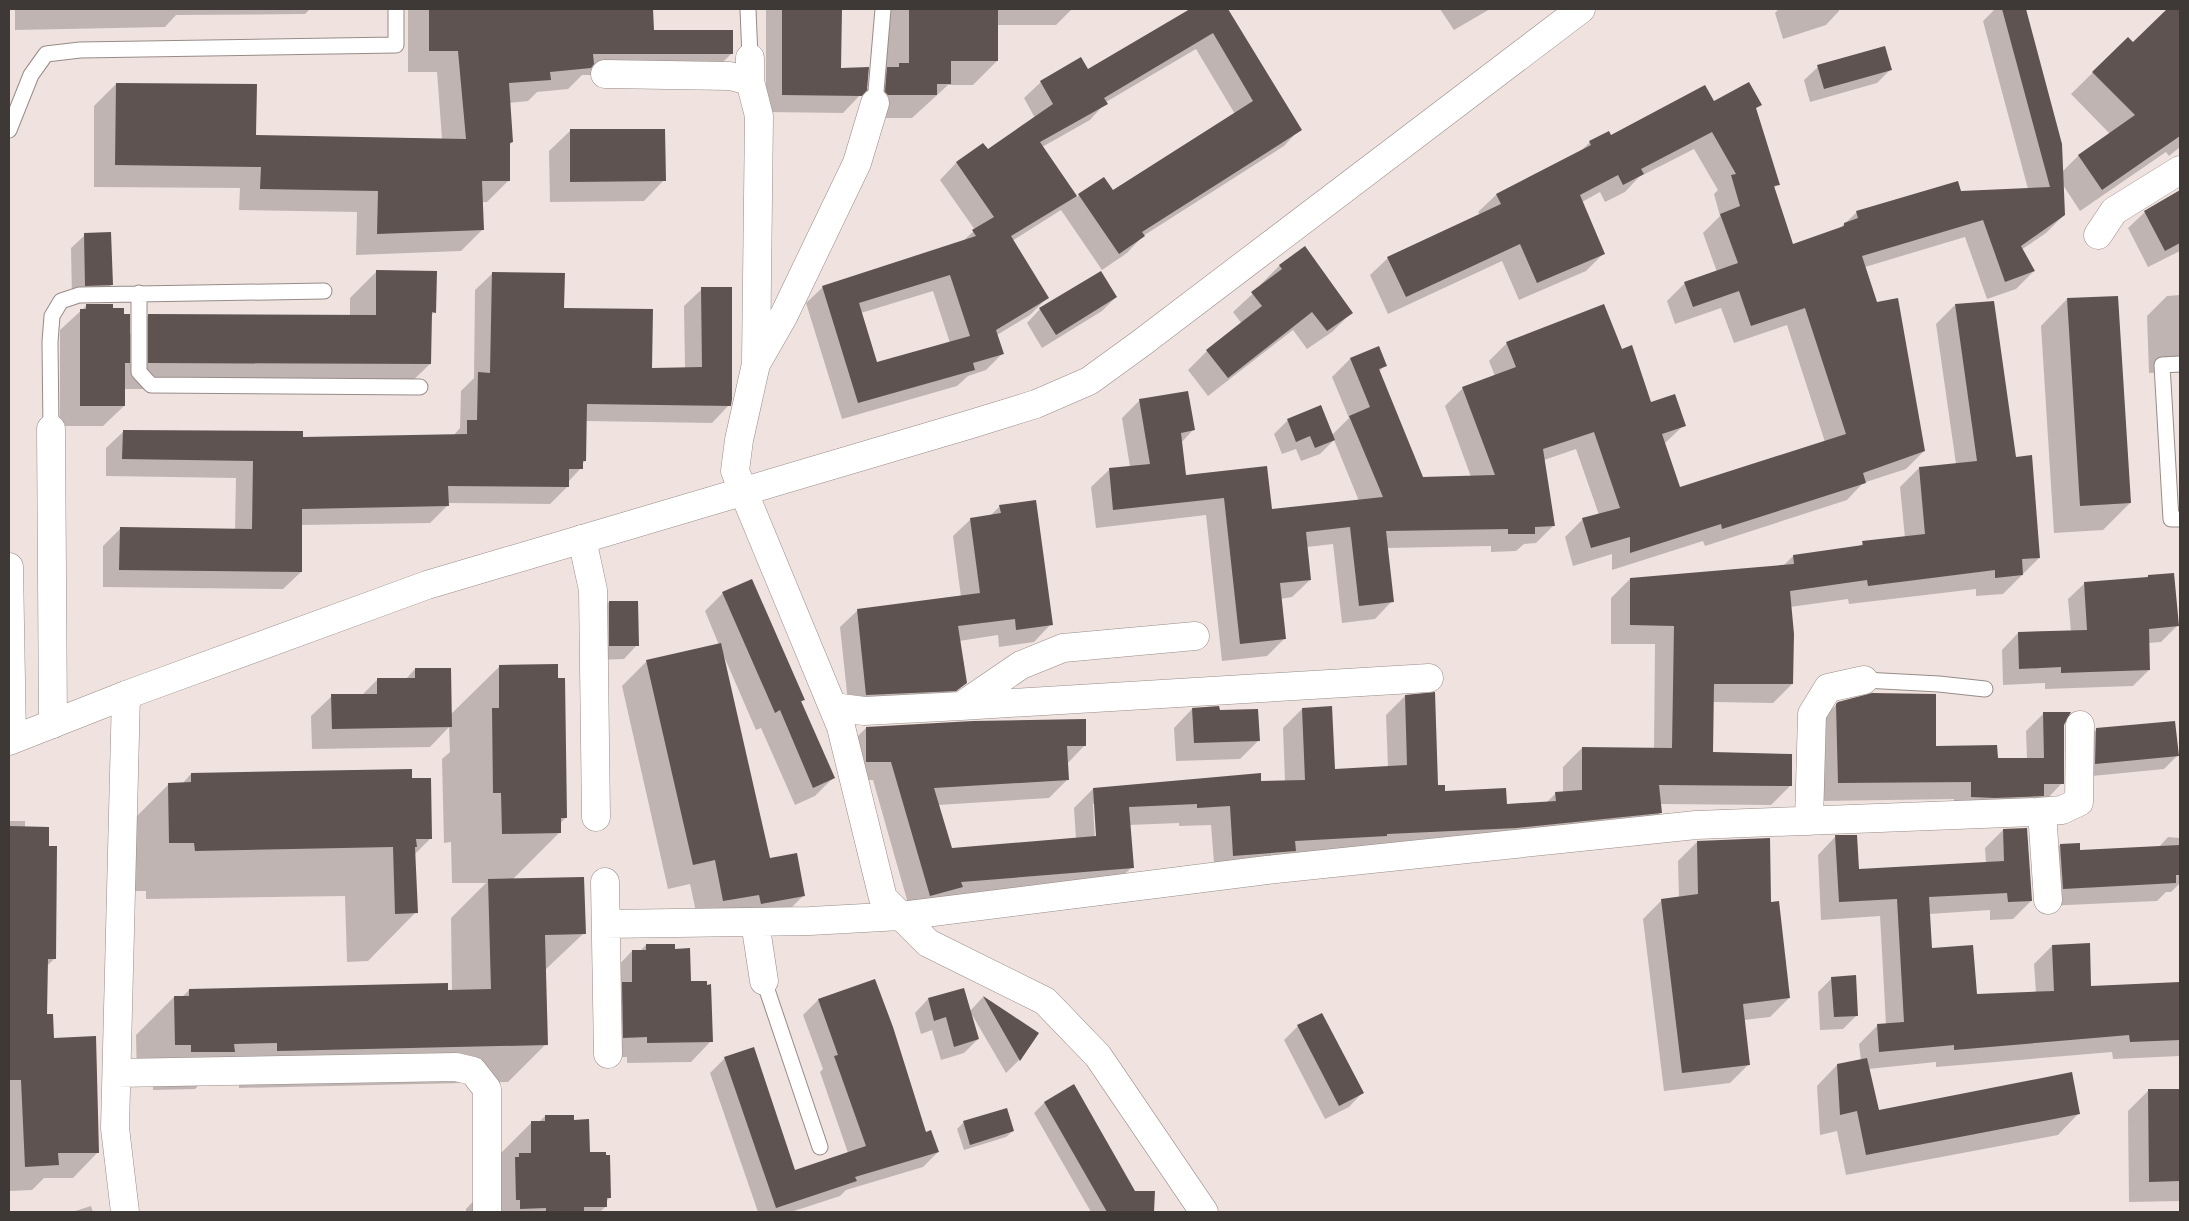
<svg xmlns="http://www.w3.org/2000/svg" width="2189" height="1221" font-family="Manrope,sans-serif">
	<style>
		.shadow { fill: #0003; fill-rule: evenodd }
		.building { fill: #5e5350; fill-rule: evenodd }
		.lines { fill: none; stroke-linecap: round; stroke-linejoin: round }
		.lane-casing { stroke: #978b88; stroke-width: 17 }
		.street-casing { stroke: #978b88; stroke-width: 29 }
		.secondary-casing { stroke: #978b88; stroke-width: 29 }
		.lane { stroke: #fff; stroke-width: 15 }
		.street { stroke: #fff; stroke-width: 28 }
		.secondary { stroke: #fff; stroke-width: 28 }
	</style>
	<rect width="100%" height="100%" fill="#f0e2df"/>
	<path class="shadow" d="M15,9H310L305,14L176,15L165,27L15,30Z
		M408,9H635V31L731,54L710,75H582L568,89L537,92L528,101L509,103L512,142L508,146L509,180L487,202H482L483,229L461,251L356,255L357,212L239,210L240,188L94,187V106L116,84L255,136L442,139L437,72H408Z
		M766,9H840V69L865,91L886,71V9H1072L1056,25H997V61L973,85H948L912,118H864L862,116L864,91L843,113L766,112Z
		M1193,9H1227L1300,129L1284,146L1143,236L1127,253L1102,270L1061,210L1012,241L1047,298L1030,315L997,335L1003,353L986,370L968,376L957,386L842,419L806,303L823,287L962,242L975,230L940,180L956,163L983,145L987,151L1035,118L1024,98L1041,82L1087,70ZM1196,49L1235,114L1113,191L1079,195L1077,197L1042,147L1090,120L1106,102ZM933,291L950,343L876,364L861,313Z
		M1440,9H1490L1454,30Z
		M1779,9H1839V11L1826,25L1783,39L1775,13Z
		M1995,9H2025L2061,144L2062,172L2079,155L2110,134L2071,94L2128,38L2133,43L2169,9H2180V43L2129,92L2180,72V147L2169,156L2166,152L2080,211L2063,185L2064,215L2046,233L2021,250L2034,271L2016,289L1987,299L1965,237L1865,267L1924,451L1906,469L1863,483L1847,500L1705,546L1703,541L1612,570V554L1573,566L1565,537L1583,519L1599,515L1576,449L1544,460L1554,525L1536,543L1524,544L1516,551L1491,552V546L1386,548L1392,601L1375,619L1342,623L1333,544L1307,547L1310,580L1292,597L1281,599L1285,638L1267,656L1222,661L1206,515L1096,528L1091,487L1109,470L1130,467L1122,418L1140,400L1193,430L1181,443L1184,476L1271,511L1359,501L1334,440L1320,454L1301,461L1296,449L1282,454L1274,434L1288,420L1332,435L1349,418L1332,377L1350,359L1378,348L1385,365L1379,372L1423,478L1471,477L1445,406L1463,388L1495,376L1489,361L1507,343L1621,350L1651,404L1684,425L1664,444L1679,489L1825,442L1787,325L1734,343L1721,308L1675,324L1667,301L1685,283L1717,272L1703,233L1720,216L1714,194L1718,190L1694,149L1639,177L1625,192L1605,202L1600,192L1582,202L1604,253L1586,271L1519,300L1502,261L1388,314L1370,275L1388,258L1480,215L1478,212L1496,195L1581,151L1590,142L1713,102L1760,104L1755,109L1778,184L1773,189L1793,246L1839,229L1857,212L1960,193L2028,189L1983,21Z
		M1818,67L1891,69L1877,83L1810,102L1804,80Z
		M570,131L664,180L644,201L550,202L549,151Z
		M2180,191V251L2148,267L2128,228L2145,212Z
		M85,235L111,285L98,298L72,299L71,248Z
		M1305,248L1351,313L1332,332L1307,349L1293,330L1208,396L1188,370L1207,351L1242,324L1233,312L1261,286L1260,285L1279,266Z
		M377,271L435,312L430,316V364L403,390L124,389V406L103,426H60V330L86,306L112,310L128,336L149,315L350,316V298Z
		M493,273L563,309L651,369L685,368L684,306L702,289L729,405L712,423L585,421V461L581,465V468L568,482V486L550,504L447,503V506L430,523L301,525V572L283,589L103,587V546L120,529L235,530L236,478L106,476V448L124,431L302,439L453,436L460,428L461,391L474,378L475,290Z
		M2180,295V372L2149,373L2147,316L2167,296Z
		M1116,297L1102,311L1042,348L1027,323L1040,309Z
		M2067,299L2130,503L2103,530L2054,533L2041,326Z
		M1955,305L2015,458L2039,558L2003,594L1976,596V589L1849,604L1848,599L1790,607L1792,684L1773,703L1713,702L1712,754L1790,786L1771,805L1660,804L1661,812L1642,832L1215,875L1211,825L1179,826V823L1129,825L1132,867L1113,886L911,914L873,780L847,781V747L866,728L1085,745L1067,764L1068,779L1049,798L938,805L951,850L1076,839L1074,808L1093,789L1285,782L1283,728L1302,709L1333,771L1388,767L1386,715L1405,696L1437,787L1444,793L1506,805L1546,803L1556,793L1563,792V767L1582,748L1654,749L1655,644H1611V598L1630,579L1783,566L1793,556L1859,547L1863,543L1905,538L1900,487L1919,468L1956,464L1936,324ZM1093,804H1095L1098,842H1095Z
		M1000,506L1051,624L1034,642L999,647L998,635L959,641L965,683L948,700L849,712L840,627L858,610L961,597L953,536L971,519L990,516Z
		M2148,576L2178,625L2161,642L2148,643L2149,670L2133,686L2045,689V683L2003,685L2002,650L2018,633L2071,632L2068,599L2085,583L2146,579Z
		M723,593L803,700L800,703L833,778L815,796L795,805L761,728L756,730L723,654L769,860L803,896L778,921L699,926L690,884L668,889L622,686L647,661L719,645L705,611Z
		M609,602L637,645L624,659L596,660V616Z
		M499,667L566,817L560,824V832L512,880L584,933L544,971L546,1044L508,1082L239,1088V1080L203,1081L195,1089L153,1090V1082H137L136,1035L174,997H182L189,990L452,991L451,918L486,883H452L451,842L444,843L442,759L450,752L449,727L430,747L312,749L311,716L332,696L362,695L377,680L406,679L415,669L450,715Z
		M1838,703L1935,747L1996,759H2027L2026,731L2044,713L2063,725L2062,783L2045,801L1954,815V799L1821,801L1820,721Z
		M1192,709L1258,741L1240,759L1176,761L1174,728Z
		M2096,730L2177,756L2164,769L2082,777V743Z
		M191,774L411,780L431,838L414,855L416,912L368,961L347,962L345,896L146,899V891H121L120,833L169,784H182Z
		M9,821H25V828L48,847L55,958L46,967L45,1015L53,1039L98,1152L73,1178H44L32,1190L9,1191Z
		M2003,830L2031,901L2013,919L1990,920V910L1929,914L1931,950L1976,995L2036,993L2034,964L2052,946L2090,987L2180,983V1056L2113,1059L2112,1052L1936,1067V1062L1868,1069L1878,1111L2078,1114L2058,1135L1846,1175L1837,1131L1820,1135L1817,1086L1837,1065L1861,1061L1859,1044L1877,1026L1886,1025L1880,916L1821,920L1818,855L1835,837L1858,870L1986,863L1985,848Z
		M2168,837L2180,838V883L2171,892H2166L2157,901L2045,906L2042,863L2060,845L2079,851L2158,848Z
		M1697,842L1770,903L1789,998L1770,1017L1744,1020L1749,1064L1730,1083L1664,1091L1643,919L1662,900L1679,898L1678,861Z
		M646,945L674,950L711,1041L691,1062L627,1063V1057L603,1058L612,972L632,951H640Z
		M1832,978L1857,1015L1843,1029L1820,1030L1818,992Z
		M874,980L925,1134L938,1152L923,1167L846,1190L840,1196L791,1212H758L710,1073L725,1058L794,1172L848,1153L820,1072L823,1069L803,1015L818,1000Z
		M983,997L1037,1033L1019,1060L1006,1073L971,1013L978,1039L964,1053L941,1060L932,1030L921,1034L915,1013L928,999L970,1011Z
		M1298,1026L1362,1093L1349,1107L1325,1119L1284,1040Z
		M1074,1086L1134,1192H1153V1212H1091L1034,1113L1044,1103Z
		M2180,1090V1201L2129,1202L2128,1111L2148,1091Z
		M545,1116L573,1121L610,1197L606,1202V1206L600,1212H466V1209L482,1192L481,1173L531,1123L539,1122Z
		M964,1122L1013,1131L1006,1137L964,1150L957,1129Z
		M91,1206L93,1212H72Z"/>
	<path class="building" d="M429,9H653L654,30H733V54H593L594,64L591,68L550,72L551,80L509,83L513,142L510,143V181H482L484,230L377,234L378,191L260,189L261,167L115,165L116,83L257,84L256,135L466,139L458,51H429Z
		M782,9H842L841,68L869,67L867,90L862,96L782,95Z
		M909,9H998V61H951V84H937V95H888L885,92L887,67H899V63H909Z
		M1190,9H1228L1302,130L1142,232L1145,236L1119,254L1078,194L1104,177L1113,190L1253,101L1213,33L1104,98L1108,104L1040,142L1077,196L1011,236L1049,298L996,330L1004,354L973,363L975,370L858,403L822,286L976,236L972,230L994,217L956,162L983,143L988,149L1053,104L1040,81L1081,57L1088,69ZM950,275L970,336L877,362L859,303Z
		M2002,9H2026L2062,144L2065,215L2021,246L2035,271L2005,282L1983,220L1862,256L1877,302L1898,298L1925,451L1863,473L1866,483L1722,529L1721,524L1630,553V537L1591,548L1582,518L1620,508L1594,432L1543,449L1555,526L1535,527V534H1508V529L1386,531L1394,602L1359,606L1350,527L1306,532L1311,580L1280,583L1286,639L1240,644L1224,498L1113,510L1109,468L1150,464L1139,399L1188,391L1195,430L1181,433L1186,475L1267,466L1272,509L1383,497L1349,416L1370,407L1350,358L1379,346L1387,366L1379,369L1423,477L1495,475L1462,387L1516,367L1506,342L1604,304L1622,349L1632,345L1651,402L1675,394L1686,426L1662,434L1680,487L1846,434L1805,308L1751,326L1739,291L1693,307L1684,282L1738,263L1720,214L1740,206L1731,175L1736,174L1712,132L1641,169L1644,174L1623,185L1618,175L1580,195L1605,254L1537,283L1520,244L1406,297L1387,257L1501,204L1496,194L1591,145L1589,141L1609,131L1611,135L1705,85L1714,101L1749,82L1762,105L1756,108L1780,185L1774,186L1793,244L1844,226V223L1858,218L1856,211L1958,181L1961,191L2050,187Z
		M2167,9H2180V136L2102,190L2078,155L2135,115L2092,72L2128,37L2133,42Z
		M1885,46L1892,70L1824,89L1817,65Z
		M570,129H665L666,181L570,182Z
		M2180,190V243L2165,251L2144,211Z
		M111,232L113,285L85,286L84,233Z
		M1305,246L1353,313L1327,331L1312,312L1228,378L1206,350L1262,306L1251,292L1282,269L1279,265Z
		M376,270L437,271L436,313L432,312L431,364L148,363V314L376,315Z
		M1101,271L1117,297L1056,335L1039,308Z
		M492,272L565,273L564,308L653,309L652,368L702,367L701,287H732V399L731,406L587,404L586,461H583V469H569V487L448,486L449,506L302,509V572L119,570L120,527L252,529L253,461L122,459L123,430L303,431V437L467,434V420H477L478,372L490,373Z
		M2118,296L2131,503L2080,506L2067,298Z
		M1994,301L2016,457L2032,455L2040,558L2022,559L2023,575L1995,578V570L1868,586L1867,580L1790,591L1794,634L1793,684H1714L1713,752L1792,754V786L1659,785L1662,813L1517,828L1387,834V836L1295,841L1296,851L1233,856L1230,806L1197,808V804L1129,807L1134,868L961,882L963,887L930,896L891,762H866V727L973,721L1086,719V746H1067L1069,780L934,788L952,848L1096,836L1093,788L1261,773V781L1305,780L1302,708L1332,706L1335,769L1407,765L1405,695L1435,692L1438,785H1445V791L1506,788L1507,804L1556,801L1555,792L1582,790V747L1672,748L1674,626L1630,625V578L1794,564L1793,555L1863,545L1862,541L1925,534L1919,467L1977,461L1955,304Z
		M86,304H113V308H124V314H130V363H125V406H80V309H86Z
		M1321,405L1335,440L1315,448L1310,436L1296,442L1287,419Z
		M1036,500L1053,625L1016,630L1015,619L958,626L967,683L956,691L866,695L857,609L980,593L970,518L1001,513L999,505Z
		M2174,573L2179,626L2149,629L2150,670L2061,673V667L2019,669L2018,632L2087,630L2084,582L2148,577V575Z
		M752,579L805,700L801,701L835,778L813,788L780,710L775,713L722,592Z
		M609,601H638L639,646H609Z
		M721,643L770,858L797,853L805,896L761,904L759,895L723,901L715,860L693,865L646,660Z
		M558,664V678H565L567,818H561V833L502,834L501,793H493L492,708H499V665Z
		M415,668H451L452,727L332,729L331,694H377V678H415Z
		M1872,693L1936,694V746L1997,745L1998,758H2044L2043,712H2071L2064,725V784H2044V796L1995,798L1971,797V782L1838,783L1836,704L1838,702Z
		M1219,706L1220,710L1258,709L1260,741L1194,743L1192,708Z
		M2175,721L2179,756L2095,764L2096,728Z
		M412,769V778H431L432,839H416L417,847H415L418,913L395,914L393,847L195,851L194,843H169L168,783L191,782V773Z
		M9,826L49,827V846H57L56,959H48L47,1014H53L54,1038L96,1036L99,1153H58L59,1165L25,1167L21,1080H9Z
		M2027,828L2032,901L2008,902L2007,893L1929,897L1932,948L1973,945L1977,994L2054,991L2052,945L2090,943L2091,986L2180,982V1040L2130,1042L2129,1035L1954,1050V1045L1879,1052L1877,1024L1904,1022L1897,899L1839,902L1835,835H1857L1859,869L2004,861L2003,829Z
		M1770,838L1771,902L1779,901L1790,998L1743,1004L1750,1065L1682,1073L1661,899L1698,894L1697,841Z
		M2080,843V850L2180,845V875H2176V883L2063,889L2060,844Z
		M584,877L586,934L545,935L548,1045L277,1051V1043L234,1044L235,1052H191V1045H175L174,996H189V989L448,983V990L491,989L488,879Z
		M646,944H675V949L690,948L691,981H707V985L711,984L713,1042L647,1043V1037L623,1038L622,982H632V950H646Z
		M1856,975L1858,1016L1834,1017L1831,977Z
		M875,979L893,1027L926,1132L931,1130L939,1152L855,1177L857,1181L776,1208L724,1057L754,1047L795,1170L866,1146L834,1056L838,1055L818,999Z
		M964,988L979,1039L954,1047L946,1017L934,1021L928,998Z
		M983,996L1039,1033L1020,1061Z
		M1322,1013L1364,1093L1339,1106L1297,1025Z
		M1867,1058L1879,1110L2072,1072L2080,1114L1866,1155L1857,1111L1840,1115L1837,1064Z
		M1074,1084L1135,1191H1155L1154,1212H1107L1044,1102Z
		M2148,1089H2180V1181L2149,1182Z
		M1007,1108L1014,1131L970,1145L963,1121Z
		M545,1115H574V1120L589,1119L590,1152H606V1155H610L611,1198H607V1207H584V1212H546V1208L520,1209V1200H516L515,1157H519V1153H531V1121H545Z"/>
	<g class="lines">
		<defs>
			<path id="lane" d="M748,9L750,58
				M875,103L883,9
				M9,130L31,75L46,54L80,50L396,45V9
				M139,293V372L151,385L420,387
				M2180,364L2162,365L2171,519H2180
				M51,429L50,342L52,316L61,301L79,295L324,291
				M1864,680L1939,684L1985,689
				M764,981L820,1147"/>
			<path id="street" d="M605,74L730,76L750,81L759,116L756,362
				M750,81V58
				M875,103L857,163L784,315L756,364L739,440L735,471L841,727L883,898L928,943L1045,1001L1098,1056L1204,1212
				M2098,235L2114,211L2180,170
				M51,429L53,724
				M582,539L593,590L596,817
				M9,567L12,739
				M961,706L1429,678
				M834,707L864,711L961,706L1021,665L1063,648L1195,636
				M2042,812L2048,900
				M1809,821L1812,714L1828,688L1864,680
				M605,882L608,1054
				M755,922L764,981
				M606,924L810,921L901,916L1267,870L1696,825L2037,812L2062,810L2079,802L2080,725
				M117,1073L456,1067L473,1071L487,1089V1212
				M125,1212L115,1128L126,695"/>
			<path id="secondary" d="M9,741L126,695L427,585L968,425L1036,404L1089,381L1140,344L1581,9"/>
		</defs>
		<use href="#lane" class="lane-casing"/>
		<use href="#street" class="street-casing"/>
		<use href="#secondary" class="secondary-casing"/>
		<use href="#lane" class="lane"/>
		<use href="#street" class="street"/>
		<use href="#secondary" class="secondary"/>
	</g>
	<rect width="2189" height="1221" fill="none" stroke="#3e3837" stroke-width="20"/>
</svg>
